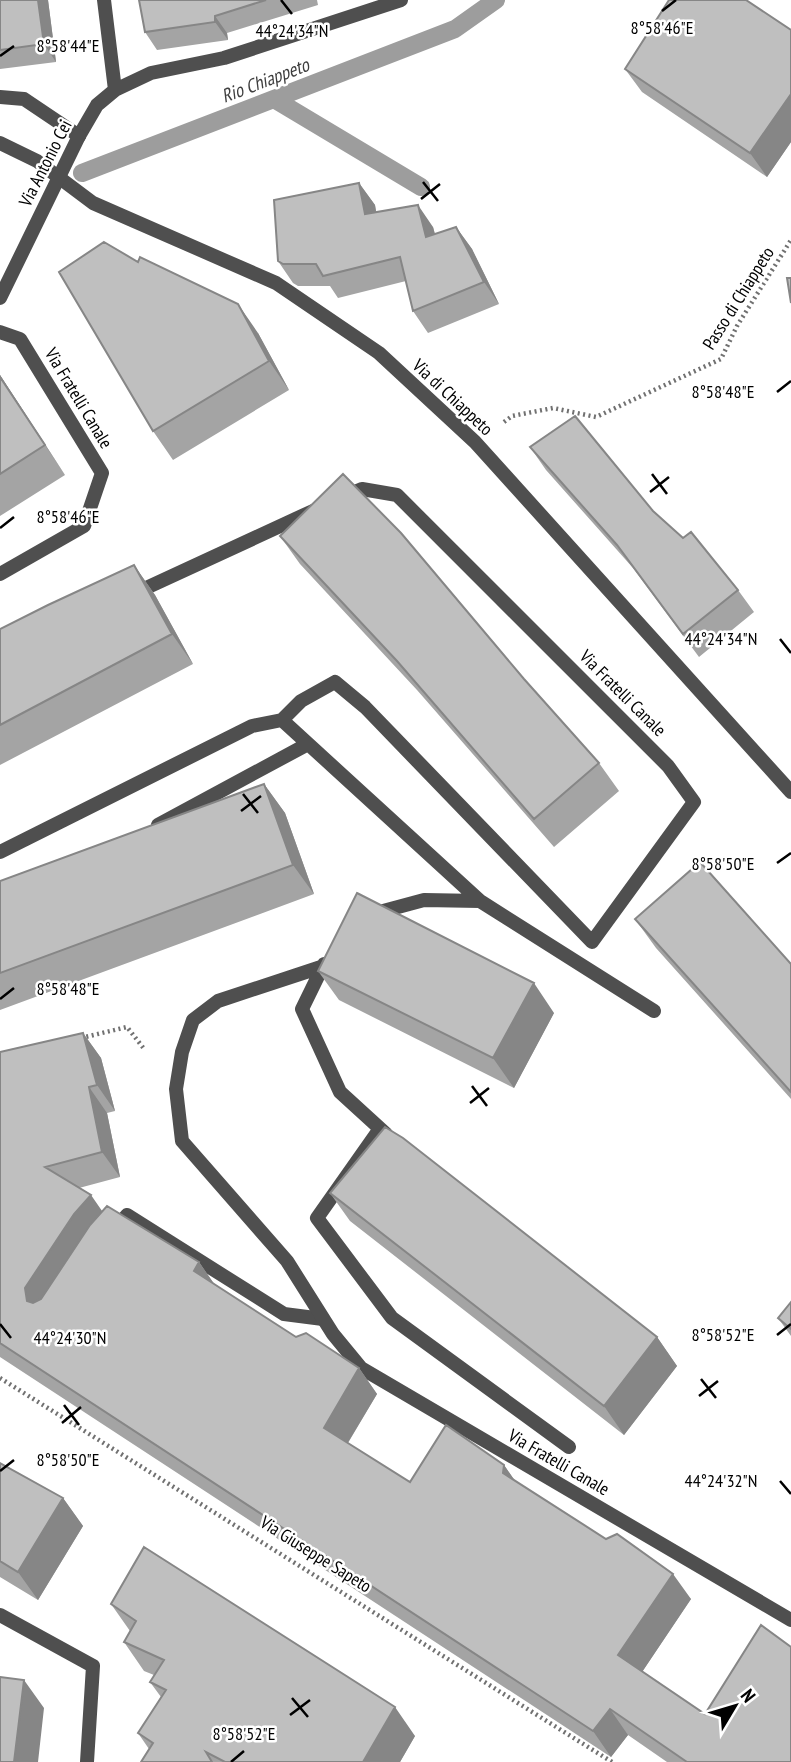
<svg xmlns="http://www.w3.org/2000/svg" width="791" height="1762" font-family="'PT Sans Narrow',sans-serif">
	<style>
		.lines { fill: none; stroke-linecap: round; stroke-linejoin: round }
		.stream { stroke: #9d9d9d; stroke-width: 18 }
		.path { stroke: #717171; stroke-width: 4.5; stroke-dasharray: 2 3.5; stroke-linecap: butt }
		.lane { stroke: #4f4f4f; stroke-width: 14 }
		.street { stroke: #4f4f4f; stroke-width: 14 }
		.street-bridge { stroke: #4f4f4f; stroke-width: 14 }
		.wall { fill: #a4a4a4 }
		.shaded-wall { fill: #868686 }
		.building { fill: #bfbfbf; stroke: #868686; stroke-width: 2 }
		.ticks { fill: none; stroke: #000; stroke-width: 2.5 }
		.labels { text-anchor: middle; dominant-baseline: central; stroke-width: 5; stroke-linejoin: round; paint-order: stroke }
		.street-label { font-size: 18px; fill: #000; stroke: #fff }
		.water-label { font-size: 19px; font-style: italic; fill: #3e3e3e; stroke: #fff }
		.ticks-label { font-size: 18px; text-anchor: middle; fill: #000; stroke: #fff; stroke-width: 5; stroke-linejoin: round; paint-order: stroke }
	</style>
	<rect width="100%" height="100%" fill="#fff"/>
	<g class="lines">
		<path class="stream" d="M274,99L421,187
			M82,173L455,29L496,0"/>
		<path class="path" d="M504,422L512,416L553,408L596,417L721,359L737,326L791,240
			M81,1038L127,1027L145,1050
			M0,1378L612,1762"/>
		<path class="lane" d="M0,97L24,99L79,136
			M113,1231L127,1215L284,1314L323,1319"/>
		<path class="street" d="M104,0L115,90
			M79,136L97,105L115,90L151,73L224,58L401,0
			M0,143L37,161L93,203L276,283L379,353L475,442L791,792
			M0,332L20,339L102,473L84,526L0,574
			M133,594L315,510
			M282,720L301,701L335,682L365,707L592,942L694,802L668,766L397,495L362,489L343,497
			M158,825L308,744
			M0,852L252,726L282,720L480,901L654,1011
			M372,914L424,900L480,901
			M324,964L302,1009L340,1092L386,1134
			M321,967L218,1001L193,1020L182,1052L176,1089L182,1141L287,1261L333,1334L361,1368L791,1620
			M379,1130L317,1218L392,1318L569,1447
			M0,1615L93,1666L87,1762"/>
		<path class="street-bridge" d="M0,298L79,136"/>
	</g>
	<path class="wall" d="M0,0H48L56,62L0,69Z
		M139,0H317L318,5L227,33L228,40L157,50L145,32Z
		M791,30V142L767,177L642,92L625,69Z
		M359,183L375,205L376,212L433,227L435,234L456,227L472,249L499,304L428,333L413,311L406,281L338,298L330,286H298L293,283L278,261Z
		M258,333L289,390L173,460L153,431Z
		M0,375L65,475L0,516Z
		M530,447L653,511L738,590L754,612L699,657L633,568L546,470Z
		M280,536L599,763L619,791L554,847L417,690L300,564Z
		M134,565L155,595L193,664L0,765V629Z
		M264,784L285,813L314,894L0,1010V881Z
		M635,919L791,964V1099L656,948Z
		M318,971L554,1013L514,1088L339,1000Z
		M83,1033L101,1058L115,1111L107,1113L120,1177L79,1188L102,1212L199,1262L214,1284L296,1337L359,1368L377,1394L348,1443L410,1482L504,1465L515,1481L691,1599L642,1672L705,1714L791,1762H667L628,1735L611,1757L0,1357V1052Z
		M330,1193L657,1337L677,1366L624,1435L350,1221Z
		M791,1302V1336L778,1318Z
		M0,1463L63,1498L83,1526L38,1600L0,1577Z
		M111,1604L415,1736L400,1762H141L149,1749L138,1733L161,1697L150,1682L154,1675L144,1671L124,1642L130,1631Z"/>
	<path class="shaded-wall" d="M38,0H48L56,62L44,44Z
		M215,16L227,33L228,40L215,22Z
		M791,94V142L767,177L750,153Z
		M359,183L375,205L380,235L365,214Z
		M418,205L433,227L441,258L426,237Z
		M456,227L472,249L499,304L484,282Z
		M238,304L258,333L289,390L269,361Z
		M0,375L65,475L45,445L0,377Z
		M134,565L155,595L193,664L172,634Z
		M264,784L285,813L314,894L293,865Z
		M534,983L554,1013L514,1088L493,1058Z
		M83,1033L101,1058L115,1111L97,1085Z
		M89,1087L107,1113L120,1177L102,1152Z
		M91,1195L109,1221L43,1314L27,1301L25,1288L74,1214Z
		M199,1262L217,1288L194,1271Z
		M657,1337L677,1366L624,1435L604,1406Z
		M359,1368L377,1394L341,1454L324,1428Z
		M504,1465L522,1491L503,1473Z
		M63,1498L83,1526L38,1600L18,1572Z
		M673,1574L691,1599L636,1681L618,1655Z
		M24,1680L44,1708L38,1762H14Z
		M395,1707L415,1736L400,1762H363Z
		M610,1709L628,1735L611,1757L593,1731Z"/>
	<path class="building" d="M0,0H38L44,44L0,50Z
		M139,0H266L215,16V22L145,32Z
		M669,0H746L791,30V94L750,153L625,69Z
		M359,183L365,214L418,205L426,237L456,227L484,282L413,311L400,257L323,276L316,264H283L278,261L274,200Z
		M104,242L138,262L140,257L238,304L269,361L153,431L59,272Z
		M787,278H791V303Z
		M0,377L45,445L0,474Z
		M575,416L653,511L683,538L691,532L738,590L683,634L617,545L530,447Z
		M343,474L401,533L524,679L599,763L534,819L397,661L280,536Z
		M134,565L172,634L0,725V629L48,605Z
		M264,784L293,865L0,973V881Z
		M700,862L791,964V1092L635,919Z
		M357,893L534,983L493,1058L318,971Z
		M83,1033L97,1085L89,1087L102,1152L45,1167L91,1195L74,1214L25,1288L27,1301L33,1303L41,1299L90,1225L107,1206L199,1262L194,1271L296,1337L306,1333L359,1368L324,1428L410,1482L446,1425L504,1465L503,1473L606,1539L617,1534L673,1574L618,1655L705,1714L761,1625L791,1647V1762H687L610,1709L593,1731L0,1343V1052Z
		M385,1127L403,1138L657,1337L604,1406L330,1193Z
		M791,1302V1329L778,1318Z
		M0,1463L63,1498L18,1572L0,1561Z
		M144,1547L395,1707L363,1762H225L206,1752L212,1762H141L153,1743L138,1733L166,1690L150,1682L164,1660L124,1642L136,1621L111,1604Z
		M0,1677L24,1680L14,1762H0Z"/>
	<path class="ticks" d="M281,0L292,14M662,11L676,0M0,56L14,46M423,182L438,201M421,199L440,184M777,392L791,381M652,474L667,494M650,492L669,477M0,528L14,517M780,639L791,653M243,794L258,813M241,811L261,796M777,863L791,853M0,999L14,988M472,1086L487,1106M470,1103L489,1088M0,1324L11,1338M777,1335L791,1324M701,1379L716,1398M699,1396L718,1381M64,1405L79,1425M62,1423L81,1407M0,1471L14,1460M780,1481L791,1494M292,1698L308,1717M290,1715L310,1700M231,1762L244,1751"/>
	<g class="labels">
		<g class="street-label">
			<text transform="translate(45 163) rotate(-63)">Via Antonio Cei</text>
			<text transform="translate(738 298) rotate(-58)">Passo di Chiappeto</text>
			<text transform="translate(453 397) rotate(43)">Via di Chiappeto</text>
			<text transform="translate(79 398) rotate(59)">Via Fratelli Canale</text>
			<text transform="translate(623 693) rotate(45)">Via Fratelli Canale</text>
			<text transform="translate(559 1462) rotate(30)">Via Fratelli Canale</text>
			<text transform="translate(316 1554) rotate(32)">Via Giuseppe Sapeto</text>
		</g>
		<g class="water-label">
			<text transform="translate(265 80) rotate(-21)">Rio Chiappeto</text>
		</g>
	</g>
	<g class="ticks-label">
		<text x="662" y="34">8°58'46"E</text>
		<text x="292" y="37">44°24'34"N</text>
		<text x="68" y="52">8°58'44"E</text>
		<text x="723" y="398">8°58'48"E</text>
		<text x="68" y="523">8°58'46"E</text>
		<text x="721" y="645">44°24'34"N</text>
		<text x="723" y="870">8°58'50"E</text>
		<text x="68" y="995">8°58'48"E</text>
		<text x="723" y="1341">8°58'52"E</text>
		<text x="70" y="1344">44°24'30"N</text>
		<text x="68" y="1466">8°58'50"E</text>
		<text x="721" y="1487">44°24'32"N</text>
		<text x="244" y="1740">8°58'52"E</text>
	</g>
	<g transform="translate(735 1706) rotate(52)" stroke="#ffffff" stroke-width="5" paint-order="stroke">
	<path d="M0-5L12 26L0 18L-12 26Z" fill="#000000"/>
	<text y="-10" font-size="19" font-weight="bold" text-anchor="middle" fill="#000000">N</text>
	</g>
</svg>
